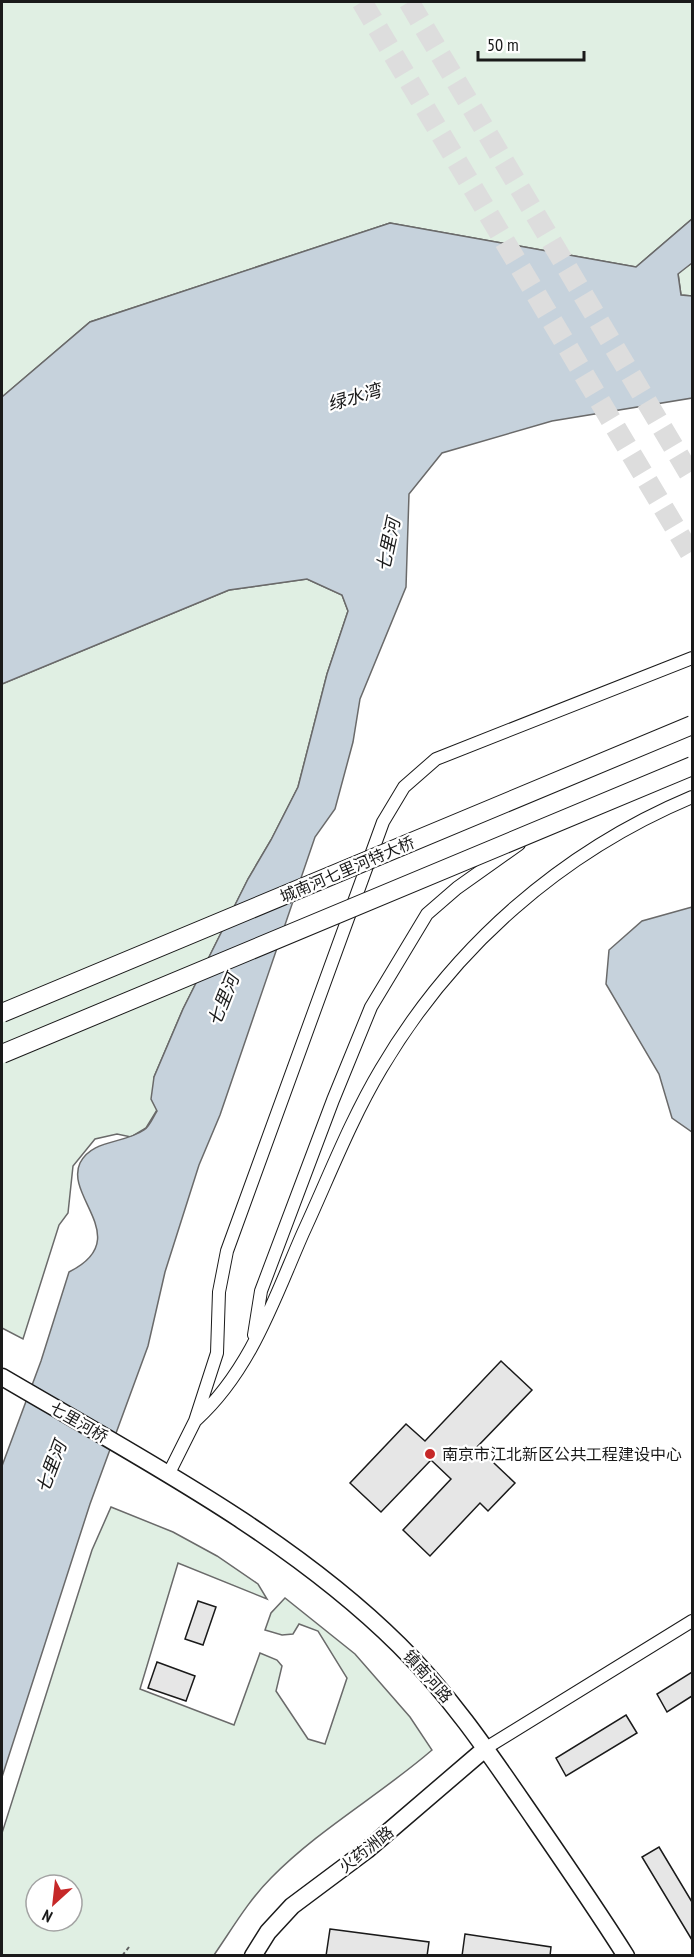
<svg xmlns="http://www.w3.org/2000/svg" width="694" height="1957" font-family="'PT Sans Narrow','Noto Sans SC',sans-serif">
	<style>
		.green { fill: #e0efe3; stroke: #6a6a6a; stroke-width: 1.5; fill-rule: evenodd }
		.water { fill: #c6d2dc; stroke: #6a6a6a; stroke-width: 1.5 }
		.building { fill: #e6e6e6; stroke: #1a1a1a; stroke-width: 1.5 }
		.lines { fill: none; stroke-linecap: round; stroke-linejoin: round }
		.trunk-tunnel { stroke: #ddd; stroke-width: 21; stroke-dasharray: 21 10; stroke-linecap: butt }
		.minor-casing { stroke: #1a1a1a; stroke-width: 14 }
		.tertiary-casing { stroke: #1a1a1a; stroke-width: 19 }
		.path { stroke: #5f5f5f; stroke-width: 2; stroke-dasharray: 4.5 3; stroke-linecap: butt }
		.minor { stroke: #fff; stroke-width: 12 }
		.tertiary { stroke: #fff; stroke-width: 16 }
		.secondary-bridge-casing { stroke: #1a1a1a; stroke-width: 20; stroke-linecap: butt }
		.secondary-bridge { stroke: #fff; stroke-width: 18 }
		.poi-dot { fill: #c62828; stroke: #fff; stroke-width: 2 }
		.labels { text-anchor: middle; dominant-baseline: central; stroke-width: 4.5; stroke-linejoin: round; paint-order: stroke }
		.street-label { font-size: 16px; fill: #1a1a1a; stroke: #fff }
		.poi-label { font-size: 16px; fill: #1a1a1a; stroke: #fff; text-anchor: start }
		.water-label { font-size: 18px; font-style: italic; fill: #1a1a1a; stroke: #fff }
	</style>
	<rect width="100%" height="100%" fill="#fff"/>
	<path class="green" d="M2,2H692V219L636,267L390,223L90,322L2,397Z
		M692,263V296L681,295L678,273Z
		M307,579L342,595L348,611L327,674L298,787L271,840L248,879L183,1009L154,1077L157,1110L146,1128L131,1137L117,1134L95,1139L73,1166L68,1213L59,1225L23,1339L2,1328V684L229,590Z
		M111,1507L173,1532L217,1556L258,1584L267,1599L178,1563L140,1689L234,1725L260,1653L277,1660L282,1666L276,1691L308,1739L325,1744L347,1678L318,1631L299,1624L293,1634L282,1635L265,1630L271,1613L285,1598L355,1654L410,1717L432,1750C380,1795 319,1829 271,1878C248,1901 232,1929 214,1955H2V1833L92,1550ZM36,1885H72V1921H36Z"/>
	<path class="water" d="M692,219V263L678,274L681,295L692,296V398L552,421L442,453L409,494L406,587L360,699L353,742L335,809L315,837L220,1115L199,1165L165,1272L148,1346L90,1504L2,1777V1466L41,1361L69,1272C135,1239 64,1197 80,1163C92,1139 124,1144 144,1130C150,1126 153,1117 157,1111L151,1099L154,1077L183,1009L248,879L271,840L298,787L327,674L348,611L342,595L307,579L229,590L2,684V397L90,322L390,223L636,267Z
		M692,907V1132L672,1118L659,1074L606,984L609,950L642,921Z"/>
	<path class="building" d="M501,1361L532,1390L477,1447L515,1483L488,1511L480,1503L430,1556L403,1530L451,1479L431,1460L381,1512L350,1483L406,1424L425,1441Z
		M198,1601L216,1607L203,1645L185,1639Z
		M157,1662L195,1676L186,1701L148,1688Z
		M692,1672V1696L667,1712L657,1694Z
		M626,1715L637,1733L566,1776L556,1758Z
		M659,1847L692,1902V1940L642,1857Z
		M330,1929L429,1942L427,1956H326Z
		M465,1934L551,1947L550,1956H462Z"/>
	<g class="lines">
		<path class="trunk-tunnel" d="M362,2L692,556
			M409,2L692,478"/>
		<defs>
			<path id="minor" d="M254,1335L261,1291L333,1100L371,1007L427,914L457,888L519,844
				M196,1420C251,1370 274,1299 303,1233C328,1179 350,1121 381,1069C453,947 561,852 692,797
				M168,1475L195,1421L217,1353L219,1292L227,1251L383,822L404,787L436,759L692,658
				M486,1748L692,1621"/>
			<path id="tertiary" d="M2,1377C136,1456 287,1534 399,1645C452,1697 493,1759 535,1820C566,1865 597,1910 626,1956
				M253,1956L268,1932L292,1906L367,1850L486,1748"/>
		</defs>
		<use href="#minor" class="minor-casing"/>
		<use href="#tertiary" class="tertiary-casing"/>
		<path class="path" d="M122,1956L129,1947"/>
		<use href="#minor" class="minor"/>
		<use href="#tertiary" class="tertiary"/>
		<defs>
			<path id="secondary-bridge" d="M2,1013L692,725
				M2,1054L692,766"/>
		</defs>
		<use href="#secondary-bridge" class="secondary-bridge-casing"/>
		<use href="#secondary-bridge" class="secondary-bridge"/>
	</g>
	<circle class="poi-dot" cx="430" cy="1454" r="6"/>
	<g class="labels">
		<g class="street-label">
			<text transform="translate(347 869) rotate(-23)">城南河七里河特大桥</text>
			<text transform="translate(79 1422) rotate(30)">七里河桥</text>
			<text transform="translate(428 1676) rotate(48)">镇南河路</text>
			<text transform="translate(366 1849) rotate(-38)">火药洲路</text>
		</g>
		<g class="poi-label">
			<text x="442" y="1454">南京市江北新区公共工程建设中心</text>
		</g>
		<g class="water-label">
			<text transform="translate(354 397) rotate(-16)">绿水湾</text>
			<text transform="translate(388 545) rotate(-78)">七里河</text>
			<text transform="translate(223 1000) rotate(-68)">七里河</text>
			<text transform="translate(51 1467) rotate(-69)">七里河</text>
		</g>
	</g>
	<rect width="694" height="1957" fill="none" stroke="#1a1a1a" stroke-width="6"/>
	<g transform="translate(54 1903) rotate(207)"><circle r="28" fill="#ffffff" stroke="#a3a3a3" stroke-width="1.5"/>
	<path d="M0-4.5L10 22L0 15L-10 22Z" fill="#c62828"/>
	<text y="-9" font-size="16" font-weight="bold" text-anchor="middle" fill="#1a1a1a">N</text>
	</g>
	<path d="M478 51v9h106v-9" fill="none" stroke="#1a1a1a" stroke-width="3"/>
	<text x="487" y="51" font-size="18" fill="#1a1a1a" stroke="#ffffff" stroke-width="4.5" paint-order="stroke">50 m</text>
</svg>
